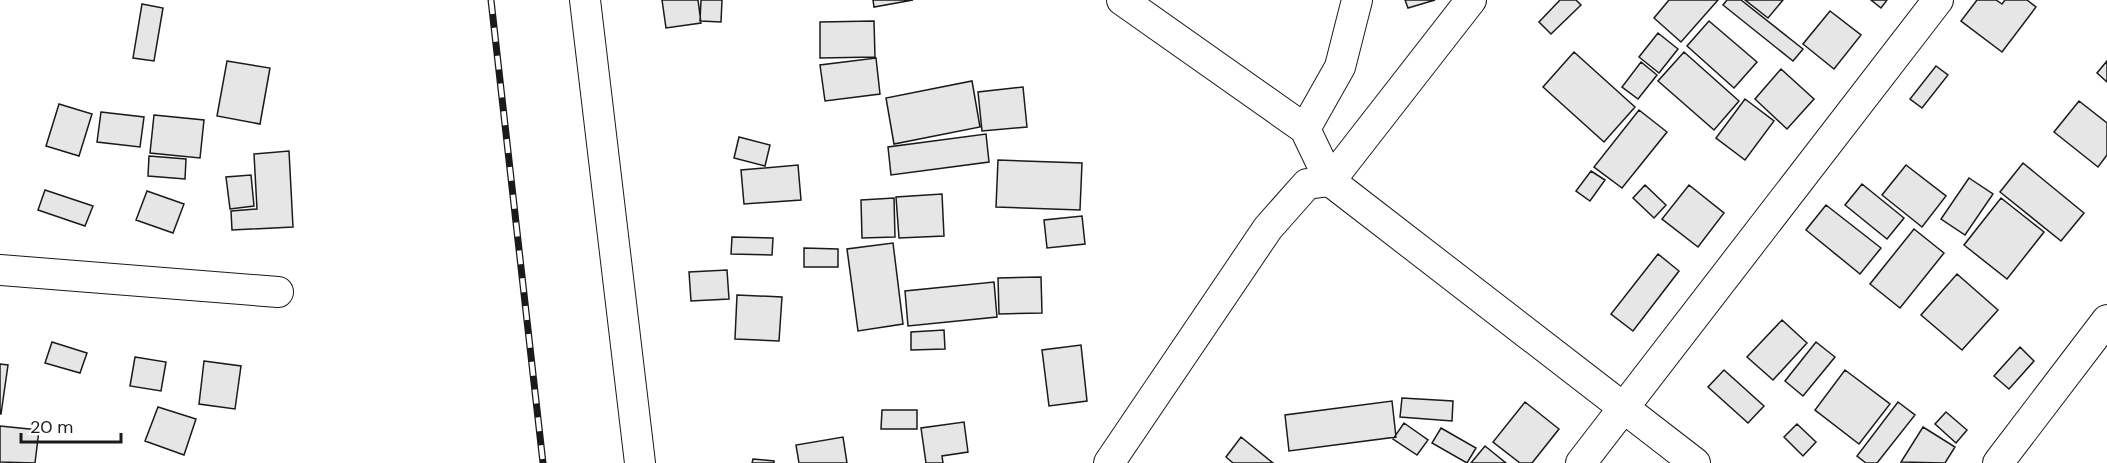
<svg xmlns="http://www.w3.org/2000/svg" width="2107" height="463" font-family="'DM Sans',sans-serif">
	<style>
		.building { fill: #e6e6e6; stroke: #1a1a1a; stroke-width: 1.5 }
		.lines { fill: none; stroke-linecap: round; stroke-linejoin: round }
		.street-casing { stroke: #1a1a1a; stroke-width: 32 }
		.street { stroke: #fff; stroke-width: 30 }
		.rail-casing { stroke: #1a1a1a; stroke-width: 7 }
		.rail { stroke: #fff; stroke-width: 4.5; stroke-dasharray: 14; stroke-linecap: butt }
	</style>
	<rect width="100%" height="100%" fill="#fff"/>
	<path class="building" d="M662,0H698L701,23L666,28Z
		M701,0H722L721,22L700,21Z
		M873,0H913L874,7Z
		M1405,0H1435L1408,8Z
		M1560,0H1576L1581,5L1551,34L1539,22Z
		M1669,0H1718L1681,42L1654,18Z
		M1727,0H1741L1803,49L1793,61L1723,5Z
		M1745,0H1783L1768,18Z
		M1871,0H1887L1881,8Z
		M1977,0H1996L2002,4L2005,0H2027L2036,7L2002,52L1961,21Z
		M142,4L163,8L154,61L133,58Z
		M1830,11L1861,35L1834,69L1803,44Z
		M874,21L875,57L820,58V22Z
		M1709,21L1757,62L1734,88L1687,46Z
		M1658,33L1678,49L1659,73L1639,57Z
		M1574,52L1635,107L1604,142L1543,87Z
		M1684,52L1739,101L1714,130L1658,81Z
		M876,58L880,94L825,101L820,65Z
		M227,61L270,68L260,124L217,116Z
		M2107,61V82L2097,73Z
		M1641,62L1657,75L1638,99L1622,87Z
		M1936,66L1948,75L1922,108L1910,99Z
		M1781,69L1814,99L1787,129L1755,99Z
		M972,81L980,127L894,144L886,98Z
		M1023,87L1027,127L982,131L978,92Z
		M1745,99L1774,121L1745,160L1716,138Z
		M2079,101L2107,123V155L2098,167L2054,132Z
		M59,104L92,114L79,156L46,146Z
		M1639,110L1667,132L1622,188L1594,167Z
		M101,112L144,117L140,147L97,142Z
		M154,115L204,120L200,158L150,153Z
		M986,134L989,162L891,175L888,147Z
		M739,137L770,145L765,166L734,158Z
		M289,151L293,227L232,230L231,211L257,209L254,154Z
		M149,156L186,159L185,179L148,176Z
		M998,160L1082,163L1080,210L996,207Z
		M2023,163L2084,213L2061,241L2000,192Z
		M798,165L801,200L744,204L741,170Z
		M1906,165L1946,196L1922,227L1882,195Z
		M1591,171L1605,180L1590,201L1576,191Z
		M251,175L254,206L230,209L226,177Z
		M1969,178L1993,194L1965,235L1941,219Z
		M1862,184L1904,218L1887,239L1845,205Z
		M1645,185L1666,205L1654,218L1633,198Z
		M1689,185L1724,213L1698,247L1662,219Z
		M45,190L93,206L85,226L38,210Z
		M147,191L184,204L173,233L136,220Z
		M942,194L944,236L899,238L896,197Z
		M894,198L895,237L862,238L861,200Z
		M2001,198L2044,232L2007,279L1964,245Z
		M1826,205L1881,248L1860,274L1806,230Z
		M1082,216L1085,244L1047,248L1044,220Z
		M1914,229L1944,253L1900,308L1870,284Z
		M732,237L773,238L772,255L731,254Z
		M893,243L903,324L858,331L847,249Z
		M804,248L838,249V267H804Z
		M1658,254L1679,271L1633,331L1611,314Z
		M727,270L729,299L691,301L689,272Z
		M1957,274L1998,310L1962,350L1921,315Z
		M1041,277L1042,313L999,314L998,278Z
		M994,282L997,317L908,326L905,291Z
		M737,295L782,297L779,341L735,339Z
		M1782,320L1807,343L1773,380L1747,357Z
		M944,330L945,349L911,350V332Z
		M52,342L87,353L80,373L45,363Z
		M1816,342L1835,357L1803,396L1785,381Z
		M1081,345L1087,401L1049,406L1042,350Z
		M2020,347L2034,361L2009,389L1994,376Z
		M135,357L166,362L161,391L130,386Z
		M204,361L241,366L235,409L199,404Z
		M0,364L8,365L1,414H0Z
		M1724,370L1764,406L1748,423L1708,387Z
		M1845,370L1890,404L1859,444L1815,410Z
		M1402,398L1453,401L1452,421L1400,417Z
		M1392,401L1396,437L1289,451L1285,415Z
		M1525,402L1559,429L1532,463H1520L1493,442Z
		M1898,402L1915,415L1877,463H1866L1857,456Z
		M158,407L196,419L184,455L145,441Z
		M882,410H917V429H881Z
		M1946,412L1967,430L1956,443L1935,424Z
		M964,422L968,452L942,456L943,463H926L921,428Z
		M1404,423L1428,440L1417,455L1393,439Z
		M1797,424L1816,442L1803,456L1784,437Z
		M0,426L39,430L35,463L0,462Z
		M1923,427L1955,447L1945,463L1901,462Z
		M1441,428L1476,448L1467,463L1432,443Z
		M843,437L847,463H799L796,445Z
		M1241,437L1273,463H1233L1226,457Z
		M1485,446L1506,463H1471Z
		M753,459L774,461V463H752Z"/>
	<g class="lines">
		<defs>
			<path id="street" d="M585,0L640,463
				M1122,0L1305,129L1330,181L1695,463
				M1305,129L1340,67L1357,0
				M0,270L278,292
				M1109,463L1268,228L1307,184L1330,181L1471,0
				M1581,463L1938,0
				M1998,463L2107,320"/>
		</defs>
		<use href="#street" class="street-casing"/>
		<use href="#street" class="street"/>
		<defs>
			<path id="rail" d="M491,0L543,463"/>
		</defs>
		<use href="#rail" class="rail-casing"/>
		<use href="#rail" class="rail"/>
	</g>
	<path d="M21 433v9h100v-9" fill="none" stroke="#1a1a1a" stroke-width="3"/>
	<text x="30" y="433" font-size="18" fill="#1a1a1a" stroke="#ffffff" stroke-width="4.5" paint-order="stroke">20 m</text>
</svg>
